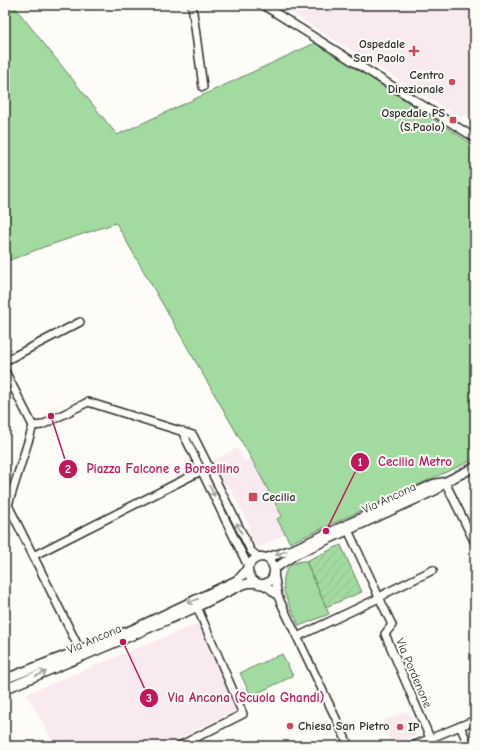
<svg xmlns="http://www.w3.org/2000/svg" width="480" height="751" font-family="'Comic Neue',sans-serif">
	<style>
		.built { fill: #f9eaf0 }
		.grass { fill: #a2dba0; stroke: #668366 }
		.garden { fill: url(#garden-furrows); stroke: #668366 }
		.lines { fill: none; stroke-linecap: round; stroke-linejoin: round }
		.minor-casing { stroke: #2b2b2b; stroke-width: 10 }
		.tertiary-casing { stroke: #2b2b2b; stroke-width: 11 }
		.minor { stroke: #fdfcf7; stroke-width: 7 }
		.tertiary { stroke: #fdfcf7; stroke-width: 8 }
		.oneway { stroke: #9e9e9b }
		.poi-dot { fill: #d1495b; stroke: #fdfcf7; stroke-width: 1.5 }
		.labels { text-anchor: middle; dominant-baseline: central; stroke-width: 4; stroke-linejoin: round; paint-order: stroke }
		.poi-label { font-size: 12px; font-weight: bold; fill: #2b2b2b; stroke: #fdfcf7; text-anchor: end }
		.street-label { font-size: 12px; fill: #2b2b2b; stroke: #fdfcf7 }
		.leader { fill: none; stroke: #c2185b; stroke-width: 1.5 }
		.callout-dot { fill: #c2185b; stroke: #fdfcf7; stroke-width: 1.5 }
		.mark-label { font-size: 12px; text-anchor: middle; font-weight: bold; fill: #fff }
		.callout-label { font-size: 13px; text-anchor: middle; font-weight: bold; fill: #c2185b; stroke: #fdfcf7; stroke-width: 4; stroke-linejoin: round; paint-order: stroke }
	</style>
	<defs>
		<pattern id="garden-furrows" width="10" height="10" patternUnits="userSpaceOnUse"><rect width="10" height="10" fill="#a2dba0"/><path d="M-1 1l2-2M0 10L10 0M9 11l2-2" fill="none" stroke="#8cbc8a"/></pattern>
	</defs>
	<rect width="100%" height="100%" fill="#fdfcf7"/>
	<filter id="ink" filterUnits="userSpaceOnUse"><feTurbulence type="fractalNoise" baseFrequency=".025" numOctaves="2"/><feDisplacementMap in="SourceGraphic" scale="8" xChannelSelector="R" yChannelSelector="G"/><feConvolveMatrix kernelMatrix="1 2 1 2 8 2 1 2 1" color-interpolation-filters="sRGB"/></filter>
	<g filter="url(#ink)">
		<path class="built" d="M279,5H475V114L473,113L460,117L426,97Z
			M237,448L245,462L251,458L282,517L277,519L285,534L258,548L257,547L247,528L250,526L229,486L223,482L212,461Z
			M199,623L236,710L166,745L167,746H56L26,694Z
			M408,711L418,734L392,744L383,721Z"/>
		<path class="grass" d="M5,5H13L117,135L315,43L342,59L475,146V459L290,543L277,519L282,516L251,458L116,223L41,248L5,262Z
			M302,561H306L329,614L299,626L285,595C283,586 282,572 290,566C293,563 298,562 302,561Z
			M282,654L293,676L251,696L240,673Z"/>
		<path class="garden" d="M341,545L362,592L326,607L306,561Z"/>
		<g class="lines">
			<defs>
				<path id="minor" d="M192,5L203,87
					M263,5L475,138
					M5,361L80,322
					M5,371L33,426L8,505L80,650
					M33,426L42,425L88,402L193,435L251,551L257,556L262,557
					M182,431L248,566
					M445,482L475,543
					M348,530L392,625L385,634L430,738
					M33,556L201,471
					M274,573L278,596L281,603L349,746
					M261,584L270,589L278,596
					M297,637L379,598L388,592L433,570
					M460,726L469,746
					M179,746L243,714L197,607
					M412,746L475,720"/>
				<path id="tertiary" d="M266,558L294,549L434,484L445,482L475,467
					M274,569L296,554L436,490L445,482
					M5,679L131,630L235,581C239,579 242,576 244,573C249,566 252,557 262,557C273,558 278,573 270,581C258,590 247,579 248,566
					M5,689L131,636L197,607L242,585L249,583H257"/>
			</defs>
			<use href="#minor" class="minor-casing"/>
			<use href="#tertiary" class="tertiary-casing"/>
			<use href="#minor" class="minor"/>
			<use href="#tertiary" class="tertiary"/>
		</g>
		<defs><path id="oneway-shaft" d="M-6 0H5M1.5-3L5.5 0L1.5 3" fill="none" stroke-width="1.6" stroke-linecap="round" stroke-linejoin="round"/></defs>
		<g class="oneway">
			<use href="#oneway-shaft" transform="translate(212 491) rotate(63)"/>
			<use href="#oneway-shaft" transform="translate(239 528) rotate(-117)"/>
			<use href="#oneway-shaft" transform="translate(281 553) rotate(161)"/>
			<use href="#oneway-shaft" transform="translate(193 601) rotate(155)"/>
			<use href="#oneway-shaft" transform="translate(41 674) rotate(-23)"/>
		</g>
	</g>
	<g class="poi-dot">
		<path d="M412 45h4v4h4v4h-4v4h-4v-4h-4v-4h4z"/>
		<circle cx="452" cy="82" r="4"/>
		<rect x="449" y="116" width="8" height="8" rx="2"/>
		<rect x="248" y="492" width="10" height="10" rx="2"/>
		<circle cx="290" cy="726" r="4"/>
		<circle cx="400" cy="727" r="4"/>
	</g>
	<g class="labels">
		<g class="poi-label">
			<text x="405" y="44">Ospedale<tspan x="405" dy="14">San Paolo</tspan></text>
			<text x="444" y="75">Centro<tspan x="444" dy="14">Direzionale</tspan></text>
			<text x="445" y="113">Ospedale PS<tspan x="445" dy="14">(S.Paolo)</tspan></text>
			<text x="262" y="497" text-anchor="start">Cecilia</text>
			<text x="298" y="726" text-anchor="start">Chiesa San Pietro</text>
			<text x="408" y="727" text-anchor="start">IP</text>
		</g>
		<g class="street-label">
			<text transform="translate(389 498) rotate(-25)">Via Ancona</text>
			<text transform="translate(94 639) rotate(-23)">Via Ancona</text>
			<text transform="translate(414 673) rotate(67)">Via Pordenone</text>
		</g>
	</g>
	<path class="leader" d="M326 531L360 462M51 416L68 469M123 642L149 698"/>
	<g class="callout-dot">
		<circle cx="326" cy="531" r="4"/>
		<circle cx="51" cy="416" r="4"/>
		<circle cx="123" cy="642" r="4"/>
		<circle cx="360" cy="462" r="10"/>
		<circle cx="68" cy="469" r="10"/>
		<circle cx="149" cy="698" r="10"/>
	</g>
	<g class="mark-label">
		<text x="360" y="466">1</text>
		<text x="68" y="473">2</text>
		<text x="149" y="702">3</text>
	</g>
	<g class="callout-label">
		<text x="415" y="466">Cecilia Metro</text>
		<text x="163" y="473">Piazza Falcone e Borsellino</text>
		<text x="246" y="702">Via Ancona (Scuola Ghandi)</text>
	</g>
	<rect width="480" height="751" fill="none" stroke="#fdfcf7" stroke-width="20"/>
	<rect x="10" y="10" width="460" height="731" fill="none" stroke="#2b2b2b" stroke-width="1.5" filter="url(#ink)"/>
</svg>
